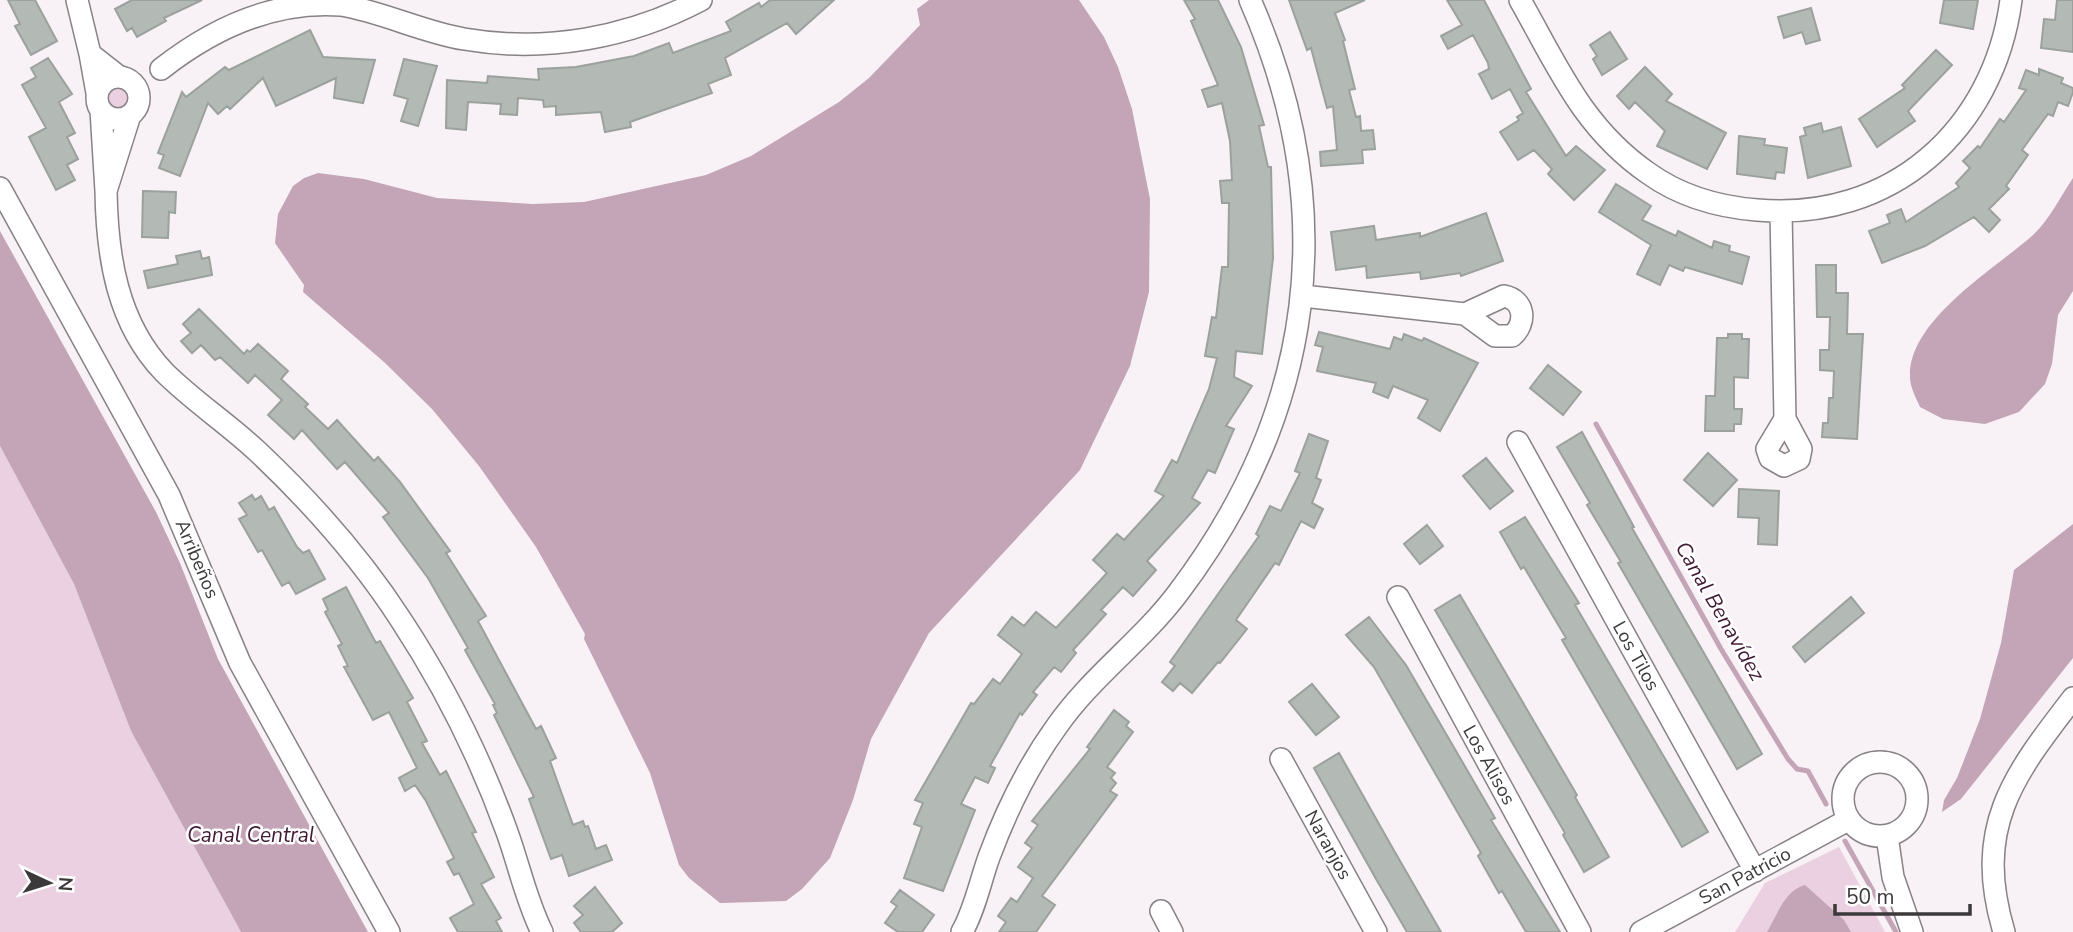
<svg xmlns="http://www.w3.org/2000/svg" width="2073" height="932" font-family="'Nunito Sans',sans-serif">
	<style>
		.green { fill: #ead0e0 }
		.water { fill: #c4a5b8 }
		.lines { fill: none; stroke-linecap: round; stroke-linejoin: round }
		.stream { stroke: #c4a5b8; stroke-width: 5 }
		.building { fill: #b3b9b5; stroke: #9ba19c; stroke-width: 2 }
		.minor-casing { stroke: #888286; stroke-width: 24 }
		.minor { stroke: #fff; stroke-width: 21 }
		.labels { text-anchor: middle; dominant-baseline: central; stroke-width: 5; stroke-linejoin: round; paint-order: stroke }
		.street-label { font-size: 19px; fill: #3c393b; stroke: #fff }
		.water-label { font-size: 21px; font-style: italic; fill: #411935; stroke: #fff }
	</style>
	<rect width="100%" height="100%" fill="#f8f1f5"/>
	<path class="green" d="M103 97a15 15 0 1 1 30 0a15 15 0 1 1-30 0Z
		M0,446L74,584L131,731L241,932H0Z
		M1839,847L1885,932H1735L1765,883Z"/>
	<path class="water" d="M929,0H1079L1104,37L1118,67L1132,109L1150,199L1149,292L1130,366L1080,470L929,633L871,739L853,800L830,858L802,889L786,901L720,903L689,878L679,865L650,773L584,639L585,634L536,547L479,466L432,409L384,362L303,292L304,285L275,243L278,214L293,186L304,178L318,173L364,179L437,198L533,204L584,202L706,175L751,156L839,102L869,78L920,25L917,9Z
		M2073,178V291L2058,315L2052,364L2045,384L2019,412L1985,424L1943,419L1920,407C1916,398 1910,387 1910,377C1908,320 1995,269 2033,235C2050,219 2060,197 2073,178Z
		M0,231L156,512L180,563L218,659L368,932H241L131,731L74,584L0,446Z
		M2073,524V658L1961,799L1942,812L1944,800L1957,778L1980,719L2001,643L2014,570Z
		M1805,885L1844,920L1851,932H1767C1777,915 1785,890 1805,885Z"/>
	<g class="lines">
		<path class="stream" d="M1596,424L1721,649L1788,759L1797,769L1808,771L1826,804
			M1845,841L1896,932"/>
	</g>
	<path class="building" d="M8,0H35L57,41L31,55L15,26L20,24Z
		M132,0H202L164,18L166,21L137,37L132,28L127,31L115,9Z
		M770,0H834L796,34L787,23L725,58L731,75L708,84L712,93L630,122L631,127L605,132L601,112L556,115V106L544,107L543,100L518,98L517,115L500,114L501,104L468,102L466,130L446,128L447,80L487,83L488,76L539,80L538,69L576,67L634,56L669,43L673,53L731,31L726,22L759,3L761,7Z
		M1184,0H1218L1241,47L1264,125L1259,126L1268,167H1271L1273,258L1262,354L1236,351L1234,377L1252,386L1226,426L1234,429L1215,473L1208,470L1192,498L1200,503L1147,561L1156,570L1133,596L1123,587L1101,610L1106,614L1073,650L1076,653L1061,672L1054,667L1033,692L1037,695L1022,715L1020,713L990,766L995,768L988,783L975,777L961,804L975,810L943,891L904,878L922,827L914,824L923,803L915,800L971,703L974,704L993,679L1000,684L1022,654L998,635L1012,617L1024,626L1036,612L1056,628L1107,573L1093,560L1117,534L1124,540L1164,496L1155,491L1172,460L1177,463L1209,389L1217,358L1205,356L1212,317L1216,318L1222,267H1228L1229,203H1222L1220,181L1232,180L1230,141L1222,103L1208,107L1202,90L1218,85L1191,21L1195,19Z
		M1289,0H1365L1335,13L1345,40L1343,41L1355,89L1349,90L1356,117L1360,116L1361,131L1373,130L1375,149L1362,150L1363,163L1321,166L1320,152L1337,150L1333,106L1327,108L1311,48L1307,50Z
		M1447,0H1484L1531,89L1526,92L1566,156L1576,146L1605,170L1574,200L1548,174L1552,169L1534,150L1518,160L1500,132L1519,120L1517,117L1523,113L1510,89L1492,99L1479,74L1489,69L1488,63L1473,35L1448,49L1441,36L1462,25Z
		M1944,0H1978L1973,29L1940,23Z
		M2057,0H2073V52L2041,48L2044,19L2055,20Z
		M1811,8L1820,40L1806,44L1802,32L1784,38L1778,17Z
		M310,30L323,57L375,60L363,103L334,98L336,78L276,106L263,78L230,109L227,106L218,114L208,103L180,176L159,168L164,155L158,153L182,92L186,97L225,67L229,70Z
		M1610,32L1627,59L1602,75L1593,59L1597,56L1590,45Z
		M1936,50L1952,65L1908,111L1915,121L1877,147L1859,119L1905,88L1902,85Z
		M48,58L72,94L59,102L75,133L67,137L78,159L67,165L75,180L56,190L29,137L46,128L22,85L36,77L31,68Z
		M404,59L437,66L418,126L401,121L408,99L394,95Z
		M1645,67L1672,94L1666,101L1726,133L1707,169L1657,146L1665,131L1635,102L1629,109L1617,96Z
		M2039,69L2063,78L2061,83L2073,88V92L2068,106L2058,102L2053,116L2048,114L2022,150L2028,155L2006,186L2009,189L1989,209L2000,220L1989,232L1974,217L1925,246L1882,263L1869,231L1890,223L1887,215L1901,209L1906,222L1959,187L1956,183L1970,168L1963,161L1978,146L1980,148L2000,119L2004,122L2026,90L2019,88L2026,70L2039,75Z
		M1821,123L1823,132L1841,127L1851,166L1808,178L1800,137L1806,135L1804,128Z
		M1739,136L1765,139L1764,145L1787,148L1784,173L1776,172L1775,179L1737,174Z
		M1616,184L1651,206L1642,220L1676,236L1678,231L1712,248L1714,241L1730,246L1729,251L1749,257L1742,284L1685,267L1683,271L1669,265L1660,285L1637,274L1651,245L1599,212Z
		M143,191L176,192L175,213L169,212L168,238L142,237Z
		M1486,213L1503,261L1461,276L1460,273L1421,279L1420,272L1367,278L1366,266L1336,270L1331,232L1374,226L1376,240L1420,233V237Z
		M200,251L202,259L209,257L212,275L148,288L144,271L178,264L176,256Z
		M1816,265H1836V293H1848L1847,334H1863L1857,439L1822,437L1823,423H1828L1829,398H1833L1834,371L1820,370V350H1829L1830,317H1817Z
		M199,309L244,354L247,350L250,352L258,344L288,371L281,379L308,404L305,407L328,429L337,420L374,461L378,457L400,482L450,551L446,553L486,616L478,621L536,729L541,726L556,758L550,761L573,825L583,821L585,827L588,826L596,849L606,845L612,860L569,876L562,855L551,859L529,799L534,797L494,715L497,713L493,705L495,704L465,650L468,648L428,578L383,517L389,513L345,462L337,469L302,430L294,439L268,415L282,400L255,375L248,383L220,357L215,360L201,345L192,353L181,341L191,333L183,324Z
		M1319,332L1390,349L1394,337L1402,340L1404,334L1422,341L1424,338L1478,363L1440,431L1418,418L1428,400L1393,386L1388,398L1373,392L1376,383L1317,371L1323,347L1315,345Z
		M1728,334H1742V339H1749L1748,378L1734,377V409H1742L1741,424H1734V431H1705L1706,396H1715L1717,338H1728Z
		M1548,365L1581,392L1563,415L1530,388Z
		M1582,432L1634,527L1632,528L1762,754L1737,769L1618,563L1621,562L1587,505L1590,503L1557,447Z
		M1309,434L1328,441L1316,478L1321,480L1312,503L1323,509L1314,528L1301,521L1279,565L1275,563L1236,620L1247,629L1220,663L1218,662L1192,693L1180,683L1173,691L1162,682L1175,666L1170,662L1259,536L1256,534L1270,506L1281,511L1300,473L1295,471Z
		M1708,453L1737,480L1713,506L1684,480Z
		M1486,458L1513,491L1490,509L1463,476Z
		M1739,489L1779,491L1777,545L1758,544L1759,518L1738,517Z
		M252,495L255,500L261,496L269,510L274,507L297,547L303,553L309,550L325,579L296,594L289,582L282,586L262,550L258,552L239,519L247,515L239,503Z
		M1525,517L1579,603L1575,605L1708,832L1682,847L1562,640L1566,638L1524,567L1521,569L1500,532Z
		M1427,525L1443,546L1420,564L1404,544Z
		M346,587L376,643L380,641L413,698L407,702L427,741L422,743L440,775L446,771L476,832L472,833L494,877L481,884L501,918L496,921L502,932H458L450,918L474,904L459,873L454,875L447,862L454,858L426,801L415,785L405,791L399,778L417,768L389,712L373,720L344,667L348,666L338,646L342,644L325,612L328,610L323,599Z
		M1460,595L1577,795L1575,797L1609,857L1584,872L1563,835L1565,833L1435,610Z
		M1851,597L1864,613L1805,662L1793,647Z
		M1369,617L1406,665L1495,818L1491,820L1560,932H1526L1502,891L1499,893L1478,856L1481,853L1374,667L1346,635Z
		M1312,684L1339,717L1316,735L1289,702Z
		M1114,710L1129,722L1126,726L1133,732L1107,767L1115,773L1111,778L1116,783L1110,791L1117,795L1042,896L1055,905L1036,932H999L1006,922L998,916L1011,898L1017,902L1033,878L1018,867L1032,848L1025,843L1038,825L1032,821L1090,749L1087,747Z
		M1339,753L1392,847L1441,932H1407L1376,879L1314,768Z
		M595,887L622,923L612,932H581L574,923L583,915L574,906Z
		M900,890L934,915L922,932H898L885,923L897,906L891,902Z"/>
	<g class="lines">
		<defs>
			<path id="minor" d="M77,0L90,54
				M1520,0C1558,67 1583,128 1648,173C1680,196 1719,207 1757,210C1891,222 1994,130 2011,0
				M161,69C212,29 272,0 341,5C383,12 422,32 464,39C545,53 629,38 701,0
				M97 98a21 21 0 1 1 42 0a21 21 0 1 1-42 0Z
				M97,93L90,54L118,76
				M101,110L106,191L130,115
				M0,188L169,495L240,663L389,932
				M106,191C107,256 117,323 164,372C193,401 227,423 257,451C310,501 361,558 401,620C445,687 480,757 507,832C519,865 526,900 542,932
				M1781,212L1785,419
				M1303,296L1465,314
				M1504,296C1525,300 1527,323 1512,336H1495L1465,314Z
				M1785,419L1801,449L1799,459L1784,466L1770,458L1767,449Z
				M1518,442L1755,871
				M1398,597L1580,932
				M1281,759L1376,932
				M1843 799a37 37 0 1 1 74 0a37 37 0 1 1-74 0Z
				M1887,836L1893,877L1912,932
				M1161,911L1172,932
				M962,932C975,909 980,882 989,857C1006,811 1028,766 1057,726C1092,676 1142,641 1178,593C1315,412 1342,209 1250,0
				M1641,932L1848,820
				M2004,932C1973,828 2012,777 2073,698"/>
		</defs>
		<use href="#minor" class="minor-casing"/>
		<use href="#minor" class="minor"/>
	</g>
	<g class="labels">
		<g class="street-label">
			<text transform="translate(197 559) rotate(67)">Arribeños</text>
			<text transform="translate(1636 656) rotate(61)">Los Tilos</text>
			<text transform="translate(1489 765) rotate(61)">Los Alisos</text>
			<text transform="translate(1328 845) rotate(61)">Naranjos</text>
			<text transform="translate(1745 876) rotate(-28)">San Patricio</text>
		</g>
		<g class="water-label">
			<text transform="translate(1720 611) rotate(60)">Canal Benavídez</text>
			<text x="251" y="835">Canal Central</text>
		</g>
	</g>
	<g transform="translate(49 883) rotate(94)" stroke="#ffffff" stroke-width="5" paint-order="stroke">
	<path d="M0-5L12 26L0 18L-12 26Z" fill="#3c393b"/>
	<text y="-10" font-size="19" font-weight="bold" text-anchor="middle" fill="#3c393b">N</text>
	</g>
	<path d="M1835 904v10h135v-10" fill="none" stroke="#3c393b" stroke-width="3.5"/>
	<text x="1846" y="904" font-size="21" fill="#3c393b" stroke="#ffffff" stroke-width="5" paint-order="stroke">50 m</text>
</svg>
